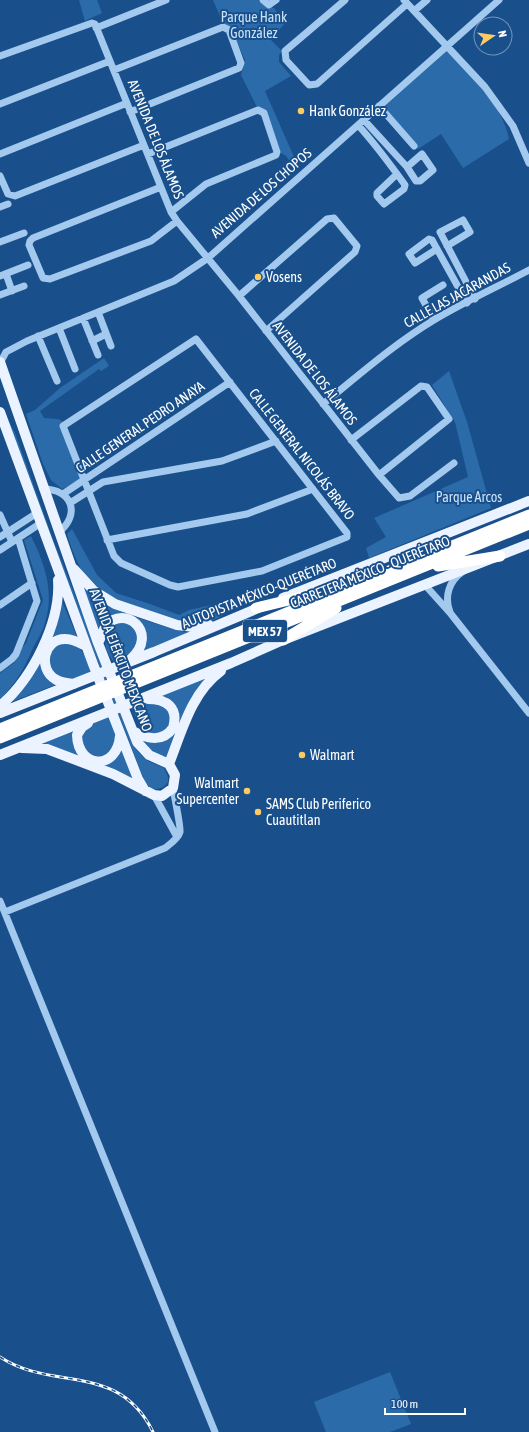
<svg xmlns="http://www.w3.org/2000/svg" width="529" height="1432" font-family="'Asap Condensed',sans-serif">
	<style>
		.green { fill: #2b6baa }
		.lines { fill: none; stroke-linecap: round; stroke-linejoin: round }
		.minor { stroke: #a3c9ee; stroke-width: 7 }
		.major { stroke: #eaf3ff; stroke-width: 10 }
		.highway { stroke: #fff; stroke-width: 11 }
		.rail-casing { stroke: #fff; stroke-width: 3 }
		.rail { stroke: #19508c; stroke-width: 1.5; stroke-dasharray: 4.5; stroke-linecap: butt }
		.poi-dot { fill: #ffca60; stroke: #19508c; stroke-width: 1.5 }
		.labels { text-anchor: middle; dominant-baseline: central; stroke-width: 4; stroke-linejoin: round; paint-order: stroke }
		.shield { fill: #19508c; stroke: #bacadc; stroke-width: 1 }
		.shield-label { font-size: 13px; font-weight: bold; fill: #fff }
		.park-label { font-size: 14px; fill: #c9e2fa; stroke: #19508c }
		.poi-label { font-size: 14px; fill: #fff; stroke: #19508c; text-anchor: start }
		.street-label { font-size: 14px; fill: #fff; stroke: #19508c }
	</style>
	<rect width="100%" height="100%" fill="#19508c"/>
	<path class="green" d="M79,0H97L102,13L85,21Z
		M213,0H258L268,7L274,8L285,23L271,40L282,51L279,55V62L291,76L265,91L297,164L293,166L286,156L281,153L266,112L257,107L241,75L245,60L231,29L223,23Z
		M448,49C470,74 503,106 509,139L463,168L441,134L418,149L383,108Z
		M104,358L109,366L101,371L99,369L40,411L44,418L58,419L62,421L83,476L76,483L62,489L51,480L43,464L26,414L35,410L60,388Z
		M449,371L467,422L491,508L369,558L366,548L386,537L374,518L468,477L455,422L432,385Z
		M8,420L15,433L51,534L128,731L136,749L146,760L164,768L168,777V782C163,789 157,791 149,787L145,782L46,530Z
		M72,529L97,575L116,593L150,604L179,615L189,610L239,599C210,639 175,621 137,607C127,603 112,600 103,594C84,581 73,555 67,534Z
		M31,536C44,562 54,590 46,619C44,630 37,640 32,650C24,669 15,685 0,699V673L15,662L17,654L26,643L43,600L24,540Z
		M78,579C84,585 89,592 95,597C114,612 165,627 189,633L141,652L143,648L128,616L100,632Z
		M59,594L78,639L68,635L40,661C41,671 45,681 55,685L11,702L31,676Z
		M122,622L132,625L139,634L132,654L114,662C105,652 103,640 109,628Z
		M60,642L77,645L86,657L91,672L71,680L61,681L50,670L49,652Z
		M211,675C187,693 178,730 168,757C156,758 146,747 141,738L173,733L170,701L166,697H158Z
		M145,701L159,702L170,712C170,730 167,731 150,735L141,729L131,707Z
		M109,716L117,735L112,753L91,758L79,741L85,727Z
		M75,731L94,763L122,749L135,781L37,745Z
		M390,1372L411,1424L390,1432H326L314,1402Z"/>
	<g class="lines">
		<path class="minor" d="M263,0L269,5L276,0
			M345,0L285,51L286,60L309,85L317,84L407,4
			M404,0L485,87L513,126L529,163
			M414,11L427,0
			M96,28L166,0
			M0,56L92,23L95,24L171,212L177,221L239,296L379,475L399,498L410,496L454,463
			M114,70L223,27L229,30L241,63L239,68L130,112
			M0,104L110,61
			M379,106L414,146
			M364,120L407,167L416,181H420L433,170L422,154L407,167
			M358,125C375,144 390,164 405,185L404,189L384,204L377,196V193L397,174
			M0,154L127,103
			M148,154L258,110L264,113L277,152L276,155L206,184L171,212
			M0,176L8,194L15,196L144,145
			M161,187L33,238L30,241L29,245L43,278L50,279L151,241L177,221
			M0,207L8,204
			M0,242L24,233
			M447,246L470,232L463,220L440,232L475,299
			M437,249L415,263L409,254L429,239L432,240L467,303
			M6,274L12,291
			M0,276L28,265
			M0,295L24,286
			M239,296L327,219L334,218L357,246L355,252L266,331
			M98,312L111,346
			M83,318L98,355
			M434,320L422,298L443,285
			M59,328L75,369
			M38,336L57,381
			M196,339L347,533V537L262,571L178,587L170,585L121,563L114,556L63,426Z
			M92,341L106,334
			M0,363L6,352L27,341L174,281L208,258L499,0
			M323,404C359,375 394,344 434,320C464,302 497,287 529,270
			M351,440L421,386L427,387L449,419L379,475
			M43,489C72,489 81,514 59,532
			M63,494L230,382
			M70,503L103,482L222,461L276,441
			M0,515L12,542
			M0,537L37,513
			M107,540L247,514L313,489
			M0,550L41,523
			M425,585L451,614L529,713
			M0,605L32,583
			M450,612C444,597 449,581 462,572
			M0,668L12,659L16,654L37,601L18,538
			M154,795L177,837
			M0,901L215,1432
			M5,912L165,848C170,844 178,839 180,832C181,827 174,795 173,788"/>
		<path class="major" d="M0,362L98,643L137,742L149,755L169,764L175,775L173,788L162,796L154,795L113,774L47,749L22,748
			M0,412L93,664L138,779L145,791
			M74,569L94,591L115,604L177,625L194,627L209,625
			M283,598L529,501
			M98,643C101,638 103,630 106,626C124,604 160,632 131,659
			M74,684C68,683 60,683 55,679C38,669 43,638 66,639C73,639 80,643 86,646
			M0,706C32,679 61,622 58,580
			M0,713L154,652L263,606
			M88,723L82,727L77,735C78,769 117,771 120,736
			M133,731C147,739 162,743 173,728C179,707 166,699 148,699
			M0,755L231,663L283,640L529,544
			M169,764C182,731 191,693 221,671"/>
		<path class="highway" d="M438,566L500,556
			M256,608L330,590
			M283,640L336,608
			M0,729L529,515
			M0,738L529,524"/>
		<defs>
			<path id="rail" d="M0,1357C53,1392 118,1361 153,1432"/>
		</defs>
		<use href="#rail" class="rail-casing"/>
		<use href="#rail" class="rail"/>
	</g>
	<g class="poi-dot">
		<circle cx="301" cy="111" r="4"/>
		<circle cx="258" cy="277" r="4"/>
		<circle cx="302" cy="755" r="4"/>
		<circle cx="247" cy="791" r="4"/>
		<circle cx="258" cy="812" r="4"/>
	</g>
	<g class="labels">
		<rect class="shield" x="243" y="620" width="44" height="22" rx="3"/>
		<g class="shield-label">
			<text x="265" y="631">MEX 57</text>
		</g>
		<g class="park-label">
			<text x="254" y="17">Parque Hank<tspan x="254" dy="16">González</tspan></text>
			<text x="469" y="497">Parque Arcos</text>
		</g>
		<g class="poi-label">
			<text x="309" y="111">Hank González</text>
			<text x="266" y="277">Vosens</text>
			<text x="310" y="755">Walmart</text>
			<text x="239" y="783" text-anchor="end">Walmart<tspan x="239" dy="16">Supercenter</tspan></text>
			<text x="266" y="804">SAMS Club Periferico<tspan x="266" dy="16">Cuautitlan</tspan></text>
		</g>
		<g class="street-label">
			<text transform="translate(156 139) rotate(68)">AVENIDA DE LOS ÁLAMOS</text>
			<text transform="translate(261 193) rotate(-41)">AVENIDA DE LOS CHOPOS</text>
			<text transform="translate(457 295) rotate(-29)">CALLE LAS JACARANDAS</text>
			<text transform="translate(315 373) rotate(52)">AVENIDA DE LOS ÁLAMOS</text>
			<text transform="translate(140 427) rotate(-34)">CALLE GENERAL PEDRO ANAYA</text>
			<text transform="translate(302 454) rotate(52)">CALLE GENERAL NICOLÁS BRAVO</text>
			<text transform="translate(370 572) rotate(-22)">CARRETERA MÉXICO - QUERÉTARO</text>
			<text transform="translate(259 593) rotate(-22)">AUTOPISTA MÉXICO-QUERÉTARO</text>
			<text transform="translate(121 660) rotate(69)">AVENIDA EJÉRCITO MEXICANO</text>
		</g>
	</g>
	<g transform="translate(493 36) rotate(77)"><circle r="19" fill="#19508c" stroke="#7596ba"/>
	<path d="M0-3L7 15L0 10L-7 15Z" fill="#ffca60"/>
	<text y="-6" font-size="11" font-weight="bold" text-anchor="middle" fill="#ffffff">N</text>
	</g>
	<path d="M385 1408v6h80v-6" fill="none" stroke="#ffffff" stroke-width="2"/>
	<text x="391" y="1408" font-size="12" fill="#ffffff" stroke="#19508c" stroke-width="3" paint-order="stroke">100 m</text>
</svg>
